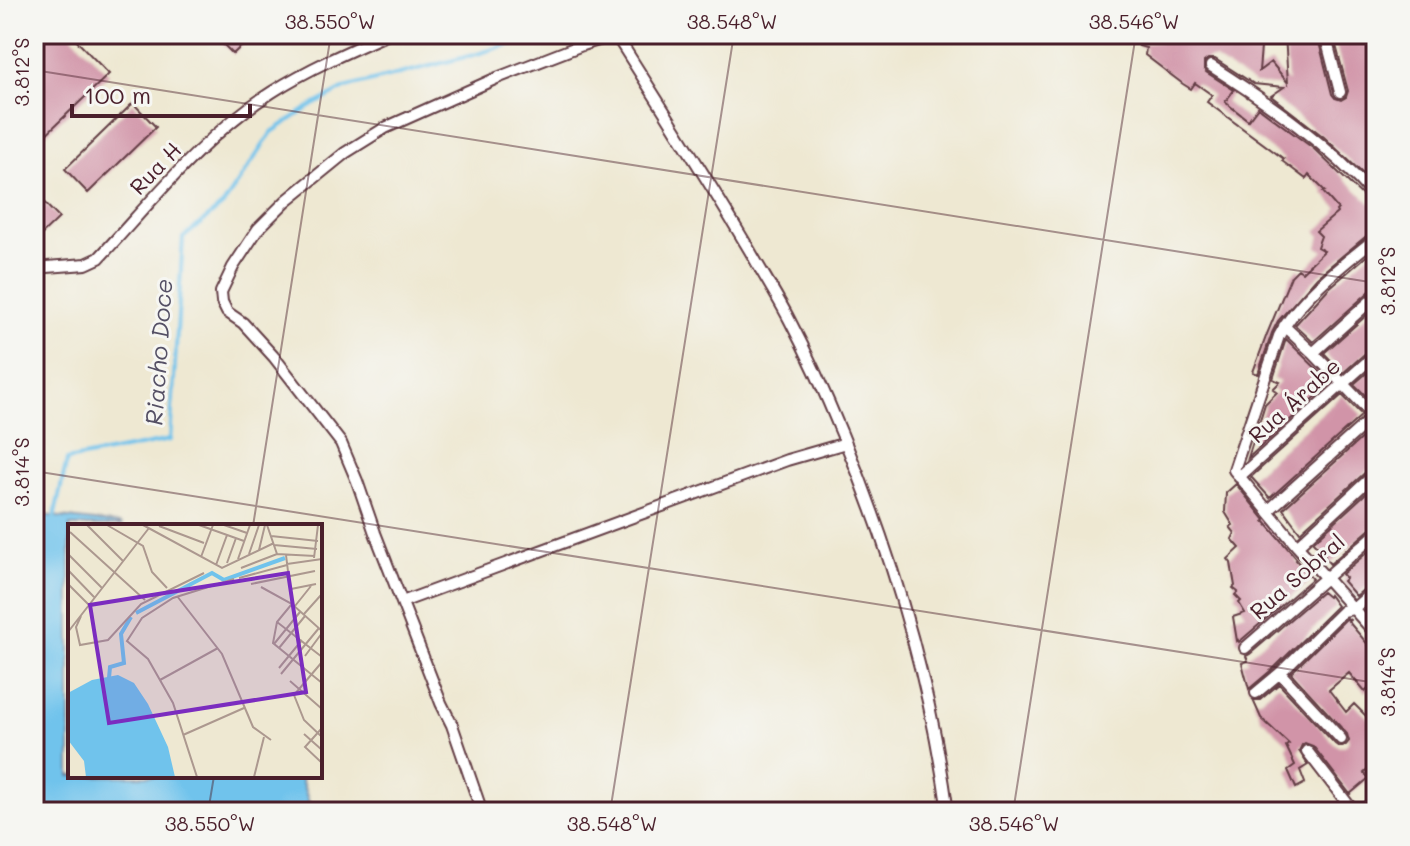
<svg xmlns="http://www.w3.org/2000/svg" width="1410" height="846" font-family="Mali,sans-serif">
	<style>
		.water { fill: #70c3ec; stroke: #5d718c; stroke-width: 2 }
		.lines { fill: none; stroke-linecap: round; stroke-linejoin: round }
		.stream { stroke: #70c3ec; stroke-width: 4 }
		.building { fill: #d194a8 }
		.minor-casing { stroke: #633d44; stroke-width: 14 }
		.minor { stroke: #fff; stroke-width: 10 }
		.ticks { fill: none; stroke: #4a1f2b; stroke-width: 2; stroke-opacity: 0.45 }
		.labels { text-anchor: middle; dominant-baseline: central; stroke-width: 6; stroke-linejoin: round; paint-order: stroke }
		.street-label { font-size: 22px; fill: #4a1f2b; stroke: #f6f6f2 }
		.water-label { font-size: 24px; font-style: italic; fill: #555065; stroke: #f6f6f2 }
		.inset-river { fill: none; stroke: #70c3ec; stroke-width: 4 }
		.inset-road { fill: none; stroke: #ac988f; stroke-width: 2 }
		.view { fill: #7b2cbf; fill-opacity: 0.15; stroke: #7b2cbf; stroke-width: 4 }
		.inset-edge { fill: none; stroke: #4a1f2b; stroke-width: 4 }
		.neatline { fill: none; stroke: #4a1f2b; stroke-width: 3 }
		.ticks-label { font-size: 20px; text-anchor: middle; fill: #4a1f2b }
	</style>
	<rect width="100%" height="100%" fill="#f6f6f2"/>
	<filter id="ink" filterUnits="userSpaceOnUse"><feTurbulence type="fractalNoise" baseFrequency=".0125" numOctaves="2"/><feDisplacementMap in="SourceGraphic" scale="16" xChannelSelector="R" yChannelSelector="G"/><feConvolveMatrix kernelMatrix="1 2 1 2 8 2 1 2 1" color-interpolation-filters="sRGB"/></filter>
	<filter id="wash" filterUnits="userSpaceOnUse"><feTurbulence type="fractalNoise" baseFrequency=".006" numOctaves="4" result="noise"/><feDisplacementMap in="SourceGraphic" scale="32" xChannelSelector="R" yChannelSelector="G"/><feGaussianBlur stdDeviation="1.8" result="paint"/><feColorMatrix in="noise" values="0 0 0 0 0 0 0 0 0 0 0 0 0 0 0 0 0 1.4 0 .05"/><feComposite in="paint" operator="in"/></filter>
	<g filter="url(#wash)">
		<rect width="100%" height="100%" fill="#eee8d2"/>
		<path class="water" d="M34,514L119,524L123,526H70V776H300L312,812H34Z"/>
		<g class="lines">
			<path class="stream" d="M54,518L67,460L170,440L183,238L223,205L272,132L308,108L345,88L477,54L543,34"/>
		</g>
		<g id="blocks">
			<path class="building" d="M34,34H70L109,74L40,140L34,133Z
				M213,34H254L233,54Z
				M1170,34L1227,39V35H1262L1259,71L1271,62L1288,83L1285,34H1317L1332,94L1335,98L1341,100L1346,97L1348,91L1333,34H1376V186L1324,137L1271,96L1284,87L1254,84L1215,59H1208L1204,62V69L1206,72L1234,90L1225,102L1248,120L1258,107L1314,149L1370,203L1376,206V230L1371,232L1317,277L1278,321L1272,333L1258,374L1253,372L1267,334L1291,276L1298,269L1302,272L1324,251L1317,247L1321,236L1316,231L1337,213L1336,211L1338,209L1323,192L1325,191L1309,175L1306,179L1282,161L1284,159L1207,102L1212,95L1195,83L1191,89L1183,84L1145,55L1146,48L1139,46L1140,44L1166,41Z
				M133,103L156,127L88,193L65,169Z
				M34,192L59,218L34,242V226L40,220L34,214Z
				M1376,248V260L1374,263L1376,265V288L1371,290L1313,342L1295,325L1328,289Z
				M1376,307V346L1371,348L1343,373L1324,353Z
				M1286,339L1331,383L1248,458L1265,404L1277,392L1273,389L1280,382L1273,379Z
				M1376,365V406L1354,384Z
				M1342,395L1362,415L1270,498L1251,477Z
				M1374,427L1376,429V465L1371,467L1300,532L1283,509Z
				M1236,484L1265,520L1264,521L1297,559L1296,560L1312,579L1239,642L1238,640L1237,641L1233,617L1245,613L1239,603L1241,601L1235,595L1238,592L1233,588L1235,586L1231,563L1228,559L1240,548L1232,539L1235,533L1230,527L1233,525L1225,512L1226,493Z
				M1376,484V526L1371,528L1330,564L1324,557L1325,555L1313,542Z
				M1376,545V581L1371,583L1356,596L1343,581L1346,578L1342,574Z
				M1322,592L1328,597L1329,595L1337,606L1275,667L1249,689L1242,663L1248,661L1246,656L1250,654Z
				M1347,618L1350,620L1348,621L1376,654V682L1365,692L1349,673L1329,690L1346,712L1354,704L1376,726V763L1364,773L1369,778L1350,794L1313,746L1305,743L1302,745L1299,751L1308,765L1300,770L1305,783L1296,788L1288,770L1295,765L1286,746L1289,744L1261,718L1253,700H1260L1279,684L1335,744L1339,747L1346,745L1349,741L1347,734L1291,673Z"/>
		</g>
	</g>
	<g filter="url(#ink)">
		<use href="#blocks" fill-opacity="0" stroke="#633d44" stroke-width="2"/>
		<g class="lines">
			<defs>
				<path id="minor" d="M1325,34L1340,92
					M616,35C661,106 707,178 750,251C763,274 777,296 789,319C809,357 826,395 842,434C893,556 930,682 948,812
					M1140,36L1162,34
					M1211,66C1271,104 1329,145 1376,198
					M1376,238C1342,265 1299,298 1279,336L1234,470L1297,546L1376,634
					M34,268L86,264L99,258C153,200 204,135 272,92C308,69 349,51 388,34
					M1284,326L1313,353L1376,418
					M1313,353L1376,296
					M1239,477L1376,354
					M1268,511L1376,414
					M1297,546L1376,473
					M402,602L787,460L846,443
					M1245,648L1376,534
					M1280,673L1341,739
					M1256,693L1280,673L1343,611L1353,609L1376,589
					M1307,751L1354,812
					M482,812L452,725L441,703L375,533L357,481L341,443L274,357L243,323L227,312L222,302L221,292L233,267L258,229L286,201L345,153L385,128L497,78L582,45L618,34
					M1361,812L1376,800"/>
			</defs>
			<use href="#minor" class="minor-casing"/>
			<use href="#minor" class="minor"/>
		</g>
	</g>
	<path class="ticks" d="M34,70L1376,283M34,471L1376,683M253,526L331,34M208,812L214,776M610,812L734,34M1013,812L1136,34"/>
	<g class="labels">
		<g class="street-label">
			<text transform="translate(155 168) rotate(-46)">Rua H</text>
			<text transform="translate(1294 400) rotate(-42)">Rua Árabe</text>
			<text transform="translate(1297 576) rotate(-41)">Rua Sobral</text>
		</g>
		<g class="water-label">
			<text transform="translate(158 352) rotate(-86)">Riacho Doce</text>
		</g>
	</g>
	<g transform="translate(68 524)">
		<rect width="254" height="254" fill="#eee8d2"/>
		<path d="M50,151L66,159L80,180L100,223L107,253H18L16,237L0,216V169L24,156Z" fill="#70c3ec"/>
		<path class="inset-river" d="M68,89L144,49L156,56L217,34M41,154L42,143L56,139L53,110L63,93"/>
		<path class="inset-road" d="M19,1L55,37M39,1L75,22L84,48L99,64M75,1L154,44L206,19M131,1L176,17M156,1L179,9M199,1L209,30M91,2L136,19M2,8L77,76M203,12L250,17M206,21L249,25M191,26L197,1M0,30L34,64M181,30L191,1M218,31L224,80M133,33L145,1M246,34L250,1M170,35L182,1M159,39L168,14M219,40L254,35M148,41L159,11M173,44L209,30L247,32M0,46L26,73M171,54L219,41M0,60L21,81M183,60L247,47M193,63L224,80L254,107M223,65L248,60M109,72L154,130L185,203L203,216M223,81L209,98L205,119L254,159M227,82L243,62M236,90L253,71M13,92L8,103L12,121L40,116L73,80L136,49M209,98L254,133M0,108L81,4M206,120L232,88M211,124L237,92M237,132L254,109M254,138L226,171L236,196L254,213M211,144L234,116M213,150L251,104M92,156L150,124M222,157L254,185M254,204L237,223L254,239M236,210L254,226M115,211L176,184M129,253L105,179L80,135L59,117L74,94L105,74L166,55M186,253L196,213"/>
		<path class="view" d="M220,49L238,168L41,199L22,81Z"/>
		<rect width="254" height="254" class="inset-edge"/>
	</g>
	<rect width="1410" height="846" fill="none" stroke="#f6f6f2" stroke-width="88"/>
	<path d="M72 104v12h178v-12" fill="none" stroke="#4a1f2b" stroke-width="4"/>
	<text x="84" y="104" font-size="24" fill="#4a1f2b" stroke="#f6f6f2" stroke-width="6" paint-order="stroke">100 m</text>
	<rect x="44" y="44" width="1322" height="758" class="neatline"/>
	<g class="ticks-label">
		<text x="330" y="29">38.550°W</text>
		<text x="732" y="29">38.548°W</text>
		<text x="1134" y="29">38.546°W</text>
		<text transform="translate(22 72) rotate(-90)" y="7">3.812°S</text>
		<text transform="translate(1388 281) rotate(-90)" y="7">3.812°S</text>
		<text transform="translate(22 472) rotate(-90)" y="7">3.814°S</text>
		<text transform="translate(1388 682) rotate(-90)" y="7">3.814°S</text>
		<text x="210" y="831">38.550°W</text>
		<text x="612" y="831">38.548°W</text>
		<text x="1014" y="831">38.546°W</text>
	</g>
</svg>
